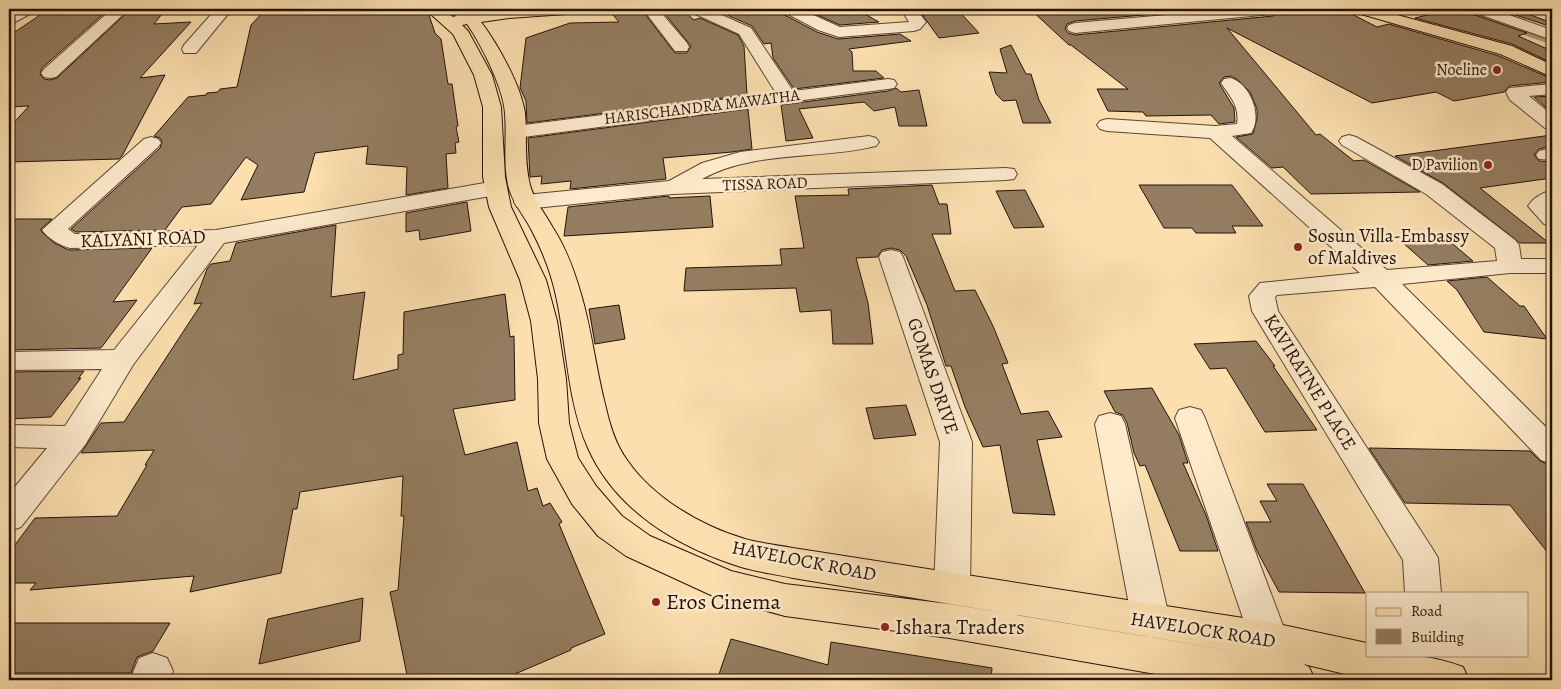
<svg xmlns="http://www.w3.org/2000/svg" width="1561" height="689" font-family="Alegreya,serif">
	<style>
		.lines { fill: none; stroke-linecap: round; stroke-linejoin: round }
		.canal { fill: #b29977; fill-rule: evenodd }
		.building { fill: #947d60; stroke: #25120a }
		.minor-casing { stroke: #5a4533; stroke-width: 2 }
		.major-casing { stroke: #25120a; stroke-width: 2 }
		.minor { fill: #fceacb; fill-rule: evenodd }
		.major { fill: #fbdfaf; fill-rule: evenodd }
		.poi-dot { fill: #8f2418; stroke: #fceacb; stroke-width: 2 }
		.labels { text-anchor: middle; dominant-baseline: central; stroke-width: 5; stroke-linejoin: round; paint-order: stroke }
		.far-poi-label { font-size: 16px; fill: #25120a; stroke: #fceacb; text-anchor: end }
		.far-street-label { font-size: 16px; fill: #25120a; stroke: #fceacb }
		.poi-label { font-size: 19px; fill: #25120a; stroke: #fceacb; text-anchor: start }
		.street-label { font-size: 19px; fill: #25120a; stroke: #fceacb }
		.near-poi-label { font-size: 22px; fill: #25120a; stroke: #fceacb; text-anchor: start }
	</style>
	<rect width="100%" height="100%" fill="#fbdfaf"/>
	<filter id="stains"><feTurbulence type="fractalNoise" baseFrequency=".004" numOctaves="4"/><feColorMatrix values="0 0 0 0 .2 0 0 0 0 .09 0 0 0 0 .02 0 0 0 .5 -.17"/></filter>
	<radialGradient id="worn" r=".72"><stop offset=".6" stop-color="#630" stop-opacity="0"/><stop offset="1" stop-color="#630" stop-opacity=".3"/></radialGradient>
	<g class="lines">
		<path class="canal" d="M1458,9H1481L1552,34V45L1460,12Z"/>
	</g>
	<path class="building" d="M49,9H109L42,68L40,74L44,79L50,80L57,78L131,9H166L154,24L191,22L140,78L165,75L122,156L119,159L9,162V128L29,106L9,107V36Z
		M266,9H423L429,15L435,33L441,39L448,84H452L458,126L456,127L459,142L455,143L456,153L446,154L448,188L406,195L407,167L366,164L368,146L315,153L304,192L241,200L258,165L246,157L211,204L182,207L165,230L76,232L71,229L160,148L162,142L160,138L154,136L188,97L206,95L207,93L218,92L220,89L237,87L251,25Z
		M608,9H641L675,53H687L691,46L661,9H681L694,20L700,18L738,35L744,46L747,95L527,123L526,101L520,88L526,38L570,23L619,22Z
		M726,9H779L783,14L817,32L838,39L900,34L911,41L849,49L852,52L853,71H876L884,78L794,89L773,58L771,43L764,44L752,26L718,11Z
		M804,9H856L879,22L840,25Z
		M918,9H957L979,33L939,38Z
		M1030,9H1212L1075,21L1067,24L1065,29L1068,33L1075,35L1273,16L1280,12L1342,9L1377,27L1389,24L1499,56L1552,79V82L1509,86L1504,92L1454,101L1436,92L1372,103L1227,28L1316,135L1320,134L1354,161L1364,160L1420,192L1311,194L1283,167L1272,168L1236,137L1253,134L1257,118V109L1250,92L1238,80L1231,76L1224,77L1219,83L1234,108L1235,122L1219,124L1211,115L1146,116L1143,112L1108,111L1097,89H1128L1071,45H1069Z
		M1451,9H1468L1472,14L1527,33L1518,36L1552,51V63L1512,44L1415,18Z
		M1497,9H1515L1552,23V27Z
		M1011,45L1026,74H1031L1039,100L1051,123H1023L1016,100L1003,101L996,94L989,72L1007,73L1000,49Z
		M896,88L901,92L919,90L927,126H899L895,107L874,111L864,102L799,109L813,138L786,141L781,105L888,91Z
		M1552,96V113L1534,97Z
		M748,109L752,149L732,152L663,158L666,179L570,189L571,181L541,184L542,176L530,177L528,138Z
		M1552,135V146L1539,149L1534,155L1539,161L1552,162V178L1480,188L1549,243H1520L1443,183L1395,156Z
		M932,185L939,204H947L951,234H932L955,291L975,290L993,326L1008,363L1002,364L1021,414L1048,411L1062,437L1037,440L1055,515L1013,513L1000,445L983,447L965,407L951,366H946L927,305L906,256L900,250L891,248L882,250L877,257L856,258L868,303L873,344H833L831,310L800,312L796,288L684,291L686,268L782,265L780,249L804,248L795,196L849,195L848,189Z
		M1139,185H1232L1263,226H1232L1236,233H1196L1192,228H1164Z
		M1025,190L1044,227L1014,228L996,191Z
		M669,196V198L710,196L713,227L564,236L568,207Z
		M467,202L471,231L420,240L419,230L406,232V213Z
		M9,219H52L41,229V231L54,243L69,250L152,248L113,302L137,300L101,348L9,350Z
		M336,225L331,297L365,292L353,380L398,369V355L403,354L404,312L505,294L510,337L514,336L515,400L453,409L465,455L517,442L528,491L537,488L543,506L550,503L562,522L559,524L605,634L571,648V650L501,680H408L390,592L398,590L404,516H401L403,476L300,492L297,509H293L281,573L190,592L194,576L30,590L36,583H9V553L35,518L117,516L147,465H145L154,450L81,453L101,423L124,422L202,303L194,304L207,269L211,264L230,261L236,243Z
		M1447,239L1473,261L1428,265L1402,242Z
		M1487,277L1520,306H1524L1547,339L1484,332L1457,290L1447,281Z
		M619,305L625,339L595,344L589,309Z
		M1256,341L1275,366H1273L1317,430L1265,432L1226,368L1210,369L1194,344Z
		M84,371L78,379L81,378L51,417L9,419V372Z
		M1152,388L1179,435L1188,463H1183L1206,515L1218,551H1180L1145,465L1140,466L1134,453L1127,423L1123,415L1115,412L1104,391Z
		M906,405L916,435L874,439L866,408Z
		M1369,448L1530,451L1540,461L1552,466V558L1510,505L1405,503Z
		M1267,484H1303L1365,593L1279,592L1257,551L1246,522H1271L1260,501H1277Z
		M363,598L360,641L259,664L268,619Z
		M9,623H170L153,651L137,657L131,673H9Z
		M731,639L828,665L831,642L992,668L991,680H717Z"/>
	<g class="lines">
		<defs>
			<path id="minor" d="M18,9H37L34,12L9,25V14Z
				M112,9H129L56,77L50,78L44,77L41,73L44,69Z
				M216,9H232L196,53H184L182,49L184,45Z
				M643,9H658L687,43L689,47L687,51H675Z
				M689,9H708L751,28L793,91L888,79L894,80L897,84L894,88L888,89L516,138L509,136L506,132L509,128L516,126L776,93L739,34L691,12Z
				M781,9H800L840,27L909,22L901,9H916L926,22L920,29L914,31L839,37L818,30L784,12Z
				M1235,9H1281L1278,12L1273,14L1075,33L1069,31L1067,28L1069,25L1075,23Z
				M1470,9H1492L1552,30V40L1473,12Z
				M1230,78C1250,83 1263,116 1251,133L1232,136L1387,270L1497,261L1495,248L1426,194L1342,145L1339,141L1342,137L1349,135L1356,137L1442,184L1515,240L1519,245L1521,259H1552V273H1510L1402,284L1552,433V464L1541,460L1375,287L1277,295L1275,297L1278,311L1432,548L1438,558L1441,593H1405L1403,560L1252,311L1249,296L1260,283L1360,273L1210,138L1107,131L1100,129L1097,125L1100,121L1107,119L1215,126L1237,124C1240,107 1230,96 1221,83L1224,79Z
				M1552,84V94L1529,96L1552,115V130L1545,128L1510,100L1506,92L1509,88Z
				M869,136L876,138L879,142L876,146C820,160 754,150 702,179L1006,168L1014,169L1017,174L1014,179L1006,180L673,194L525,209L517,207L514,202L517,197L525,195L669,181L702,163L740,152Z
				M151,137L158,139L161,143L158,147L68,229L75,234L216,230L496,181L504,183L507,188L504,193L496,195L224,243L133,365L85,445L21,527L9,531V494L47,448L9,447V425L65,426L102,369L9,370V352L114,350L198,245L70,248C59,245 49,239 42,230L144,139Z
				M1552,148V160L1539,159L1536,155L1539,151Z
				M1552,190V226L1544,224L1528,206C1533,198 1542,193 1552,190Z
				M891,250L900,252L903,257L972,442L970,588L965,599L952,604L939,599L934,588L940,442L879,257L882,252Z
				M1190,407L1201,410L1205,418L1288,639L1282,651L1269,656L1256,651L1250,639L1175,418L1179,410Z
				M1110,413L1121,416L1125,424L1170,621L1164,633L1151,638L1138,633L1132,621L1095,424L1099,416Z
				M153,653L167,658L173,671L170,680H130L139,658Z"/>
			<path id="major" d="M425,9H442L453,17L456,16L447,9H465L474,14L506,9H574L571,12L566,14L509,18L481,22C498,44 521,86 525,113C527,137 524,161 530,185C534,201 545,213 553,228C566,248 574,270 581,294C592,331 596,370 606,408C610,426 616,445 627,460C653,498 701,526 745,539C760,543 777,545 793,548L1269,622L1367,643V655C1401,655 1431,654 1463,667L1469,680H1370L1303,664L1309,667L1315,680H1190L949,638L785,616L713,596L626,556L598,536L572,504L547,459L539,423L538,379L531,321L520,280L489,207L483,177V107L474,75L453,34ZM467,24C481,44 504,89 505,114C507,137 503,162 508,185C512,202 523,214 531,229C542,250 551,272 556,296C567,345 567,401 588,448C616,511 678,547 741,567C758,572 776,574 793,578L1277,658L949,604L785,584L731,571L650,536L622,516L596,486L578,458L569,423L566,379L557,321L546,280L511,207L505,177L501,107L492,75L468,31L462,25Z
				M1351,9H1375L1512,46L1552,65V77L1500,54L1354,12Z"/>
		</defs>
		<use href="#minor" class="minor-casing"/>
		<use href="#major" class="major-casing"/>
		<use href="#minor" class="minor"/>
		<use href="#major" class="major"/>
	</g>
	<g class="poi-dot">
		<circle cx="1497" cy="70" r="5"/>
		<circle cx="1488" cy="165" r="5"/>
		<circle cx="1298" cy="247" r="5"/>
		<circle cx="656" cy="602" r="5"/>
		<circle cx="885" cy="627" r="5"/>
	</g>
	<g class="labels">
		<g class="far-poi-label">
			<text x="1487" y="70">Noeline</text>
			<text x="1478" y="165">D Pavilion</text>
		</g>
		<g class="far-street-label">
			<text transform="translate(702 107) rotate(-7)">HARISCHANDRA MAWATHA</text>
			<text transform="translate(765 184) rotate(-2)">TISSA ROAD</text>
		</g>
		<g class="poi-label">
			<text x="1308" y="236">Sosun Villa-Embassy<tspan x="1308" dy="22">of Maldives</tspan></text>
		</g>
		<g class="street-label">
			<text transform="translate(143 239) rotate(-2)">KALYANI ROAD</text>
			<text transform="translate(933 376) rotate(71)">GOMAS DRIVE</text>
			<text transform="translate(1310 382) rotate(58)">KAVIRATNE PLACE</text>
			<text transform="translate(804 561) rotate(11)">HAVELOCK ROAD</text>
			<text transform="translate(1203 630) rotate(9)">HAVELOCK ROAD</text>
		</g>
		<g class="near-poi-label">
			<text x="666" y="602">Eros Cinema</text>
			<text x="895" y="627">Ishara Traders</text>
		</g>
	</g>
	<rect width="1561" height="689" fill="none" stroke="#fbdfaf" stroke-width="30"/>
	<rect x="10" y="10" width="1541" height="669" fill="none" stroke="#25120a" stroke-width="2.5"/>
	<rect x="15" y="15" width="1531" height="659" fill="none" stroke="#25120a"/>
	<rect x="1366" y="592" width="162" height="65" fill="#fceacb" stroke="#a6947e"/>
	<rect x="1376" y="608" width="25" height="8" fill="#fbdfaf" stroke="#a6947e"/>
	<text x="1411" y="616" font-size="15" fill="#25120a">Road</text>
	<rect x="1376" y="629" width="25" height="15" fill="#947d60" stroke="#a6947e"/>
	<text x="1411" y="642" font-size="15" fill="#25120a">Building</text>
	<rect width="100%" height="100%" filter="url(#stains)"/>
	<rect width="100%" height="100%" fill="url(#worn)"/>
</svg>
